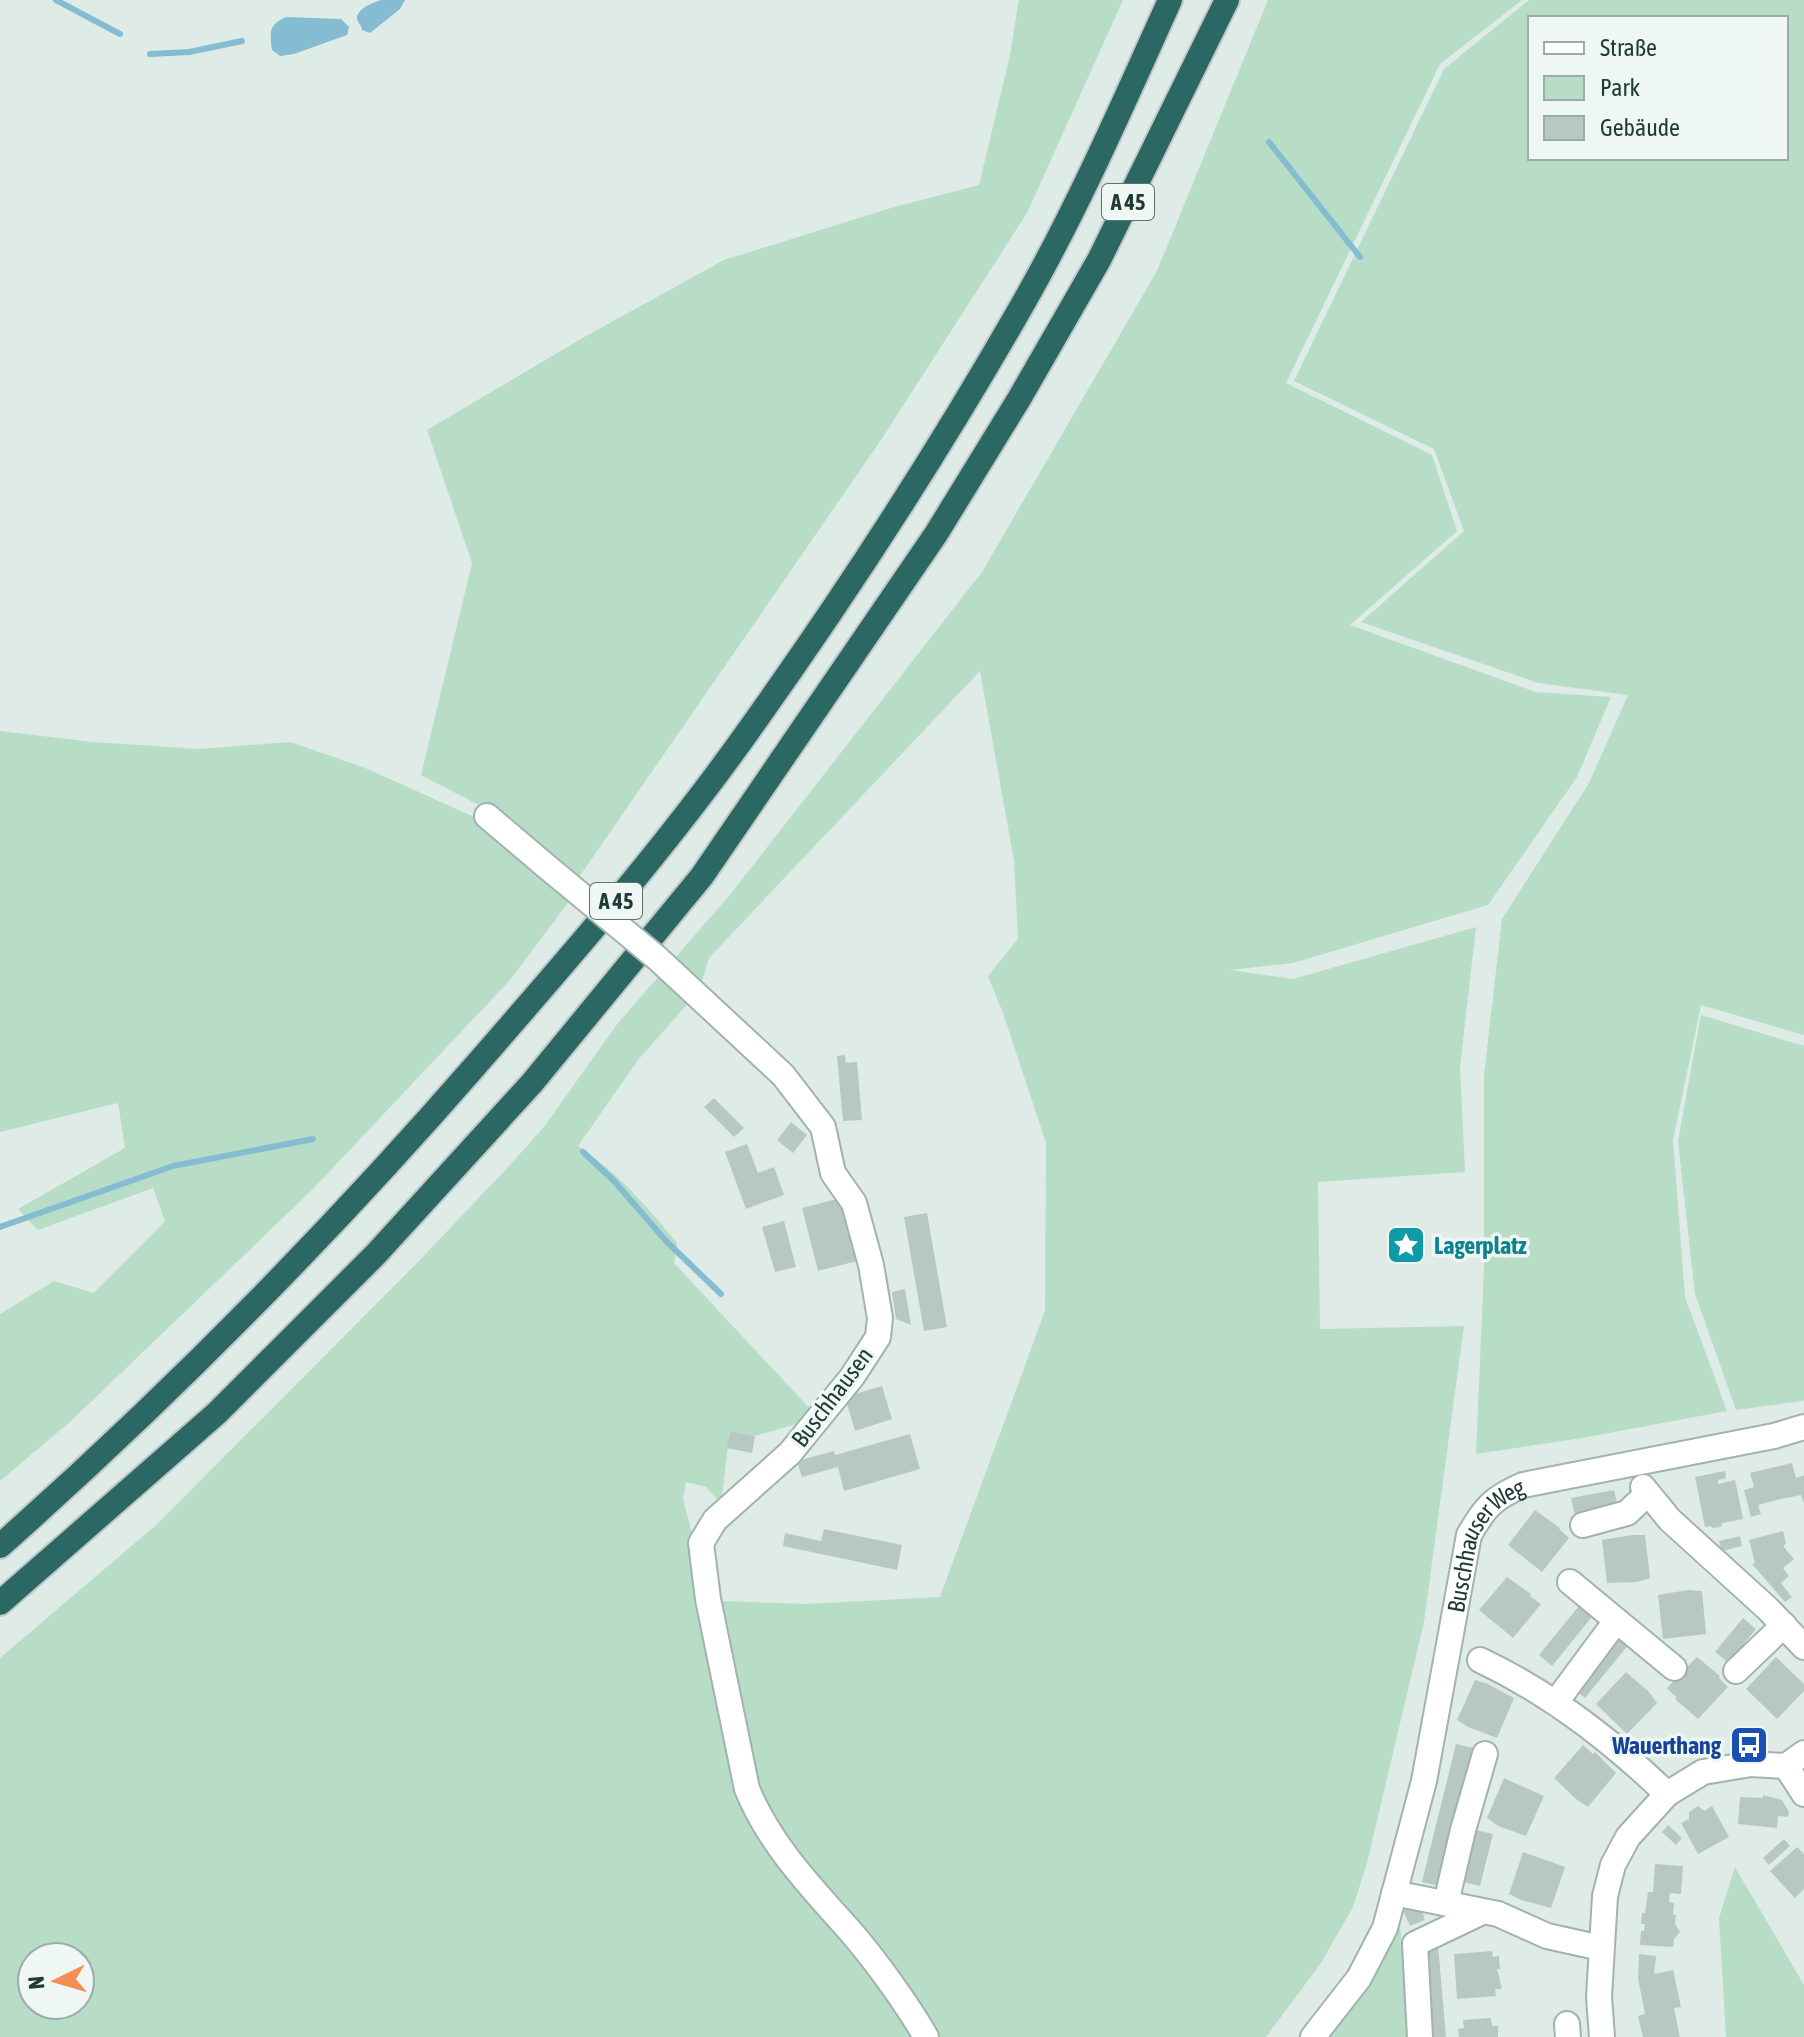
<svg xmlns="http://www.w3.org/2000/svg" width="1804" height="2037" font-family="'Asap Condensed',sans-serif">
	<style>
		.green { fill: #b7ddc6; fill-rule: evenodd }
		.water { fill: #84bdd2 }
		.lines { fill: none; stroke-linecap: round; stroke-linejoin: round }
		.stream { stroke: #84bdd2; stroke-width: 6 }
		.building { fill: #b7c8c3 }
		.minor-casing { stroke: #a2b3af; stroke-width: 28 }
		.highway-casing { stroke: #c1c8c7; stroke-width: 28 }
		.minor { stroke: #fff; stroke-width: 24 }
		.highway { stroke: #2b6863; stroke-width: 24 }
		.minor-bridge-casing { stroke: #a2b3af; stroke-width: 28; stroke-linecap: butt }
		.minor-bridge { stroke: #fff; stroke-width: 24 }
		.labels { text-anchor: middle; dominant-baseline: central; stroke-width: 7; stroke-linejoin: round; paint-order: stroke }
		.shield { fill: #eff7f4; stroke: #5e7370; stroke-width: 2 }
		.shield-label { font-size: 22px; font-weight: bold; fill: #203b37 }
		.culture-label { font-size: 24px; font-weight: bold; fill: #0d838f; stroke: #eff7f4; text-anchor: start }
		.street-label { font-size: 24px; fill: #203b37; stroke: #eff7f4 }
		.transit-label { font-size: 24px; font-weight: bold; fill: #164399; stroke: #eff7f4; text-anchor: end }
	</style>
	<rect width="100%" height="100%" fill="#dfebe7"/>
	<path class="green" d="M1019,0H1123L1027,213L879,443L577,880L490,811L421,775L472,563L427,430L586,336L724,260L891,208L979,185L1010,55Z
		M1268,0H1522L1440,64L1286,383L1432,455L1457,531L1350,625L1536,692L1611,697L1577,777L1488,905L1293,963L1230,970L1293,979L1476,927L1460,1068L1465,1172L1318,1182L1320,1329L1464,1326L1424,1622L1367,1863L1353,1907L1321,1963L1266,2037H935L789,1849L755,1783L720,1601L806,1604L940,1597L1045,1311L1046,1143L1003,1013L988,976L1018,939L1014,861L980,671L709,958L699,991L638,1060L578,1146C617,1172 647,1206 677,1243L674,1263L813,1412L806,1421L755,1436L730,1431L721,1504L706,1487L686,1482L683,1499L694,1541L740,1788L916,2037H0V1658L155,1526L419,1261L509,1166L544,1127L618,1023L729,896L982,572L1157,271ZM32,1957H80V2005H32Z
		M1529,0H1804V1035L1701,1005L1673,1140L1685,1297L1727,1411L1582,1438L1476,1454L1484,1267V1075L1502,919L1589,783L1628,695L1538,683L1361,622L1464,531L1434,449L1294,381L1444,69ZM1530,18H1786V158H1530Z
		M0,731L93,742L199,749L290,742L363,767L481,820L574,895L510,980L312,1190L71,1421L0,1481V1314L54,1281L94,1293L165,1221L153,1188L38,1230L18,1209L125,1148L118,1103L0,1132Z
		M1701,1015L1804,1046V1400L1802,1401L1736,1410L1695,1294L1678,1141Z
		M1735,1867L1804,1985V2037H1726L1719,1918Z
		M1399,1912L1409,2037H1324Z"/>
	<path class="water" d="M381,0H405L400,9L370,33L362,30C362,26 358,23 357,19C356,9 374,2 381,0Z
		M286,17L341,19L349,27L347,35L294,54L280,56L272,50C270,32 268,25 286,17Z"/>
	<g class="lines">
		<path class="stream" d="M56,0L120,34
			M150,54L189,52L242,41
			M1269,142L1360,257
			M583,1152L614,1181L667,1242L721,1294
			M0,1227L173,1166L313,1139"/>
	</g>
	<path class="building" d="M845,1055L846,1063L857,1062L862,1120L843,1121L837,1056Z
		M714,1098L744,1128L734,1137L704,1107Z
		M791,1122L807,1135L793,1153L777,1140Z
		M747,1144L758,1173L774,1167L784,1195L746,1209L725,1152Z
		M841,1198L857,1261L818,1271L802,1208Z
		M927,1213L947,1327L924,1331L904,1217Z
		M784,1221L796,1267L775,1272L762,1227Z
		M905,1289L911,1325L896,1319L892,1292Z
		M882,1386L892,1419L855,1431L845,1397Z
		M730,1431L755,1436L752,1453L727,1448Z
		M910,1434L920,1469L844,1491L838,1467L802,1477L797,1461L834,1451L835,1455Z
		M1792,1463L1796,1478L1804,1475V1504L1801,1495L1777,1500L1758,1505L1761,1514L1751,1517L1744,1490L1754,1487L1750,1473Z
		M1725,1471L1726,1478L1718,1480V1484L1735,1480L1743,1519L1722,1523L1721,1527L1713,1528L1711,1526L1705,1527L1695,1477Z
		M1614,1490L1618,1507L1575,1515L1571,1498Z
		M1535,1510L1560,1528L1559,1529L1569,1538L1542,1572L1508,1545Z
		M824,1529L902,1545L897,1570L783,1546L785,1533L821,1541Z
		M1783,1531L1786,1544L1783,1546L1794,1559L1783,1568L1789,1576L1781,1583L1792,1597L1785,1602L1752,1564L1755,1563L1749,1540Z
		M1632,1535H1645L1650,1578L1637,1582L1607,1583L1602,1540Z
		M1740,1536L1742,1546L1722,1551L1719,1541Z
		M1507,1577L1531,1594L1530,1596L1541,1604L1513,1638L1479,1610Z
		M1688,1590L1702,1591L1706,1634L1663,1639L1658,1595Z
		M1583,1601L1596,1612L1552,1666L1539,1655Z
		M1743,1618L1756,1629L1729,1663L1715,1652Z
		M1615,1633L1629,1644L1585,1698L1572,1688Z
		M1697,1657L1720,1676L1719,1678L1728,1687L1698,1719L1675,1699L1677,1698L1667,1688Z
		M1776,1657L1804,1684V1691L1777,1719L1746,1689Z
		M1626,1672L1649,1692L1657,1703L1627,1734L1596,1704Z
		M1475,1680L1488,1684L1514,1698L1497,1738L1468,1727L1457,1720Z
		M1456,1744L1473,1748L1439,1886L1422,1882Z
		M1583,1745L1593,1754L1595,1752L1616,1773L1588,1807L1576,1799L1554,1778Z
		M1504,1778L1544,1796L1526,1836L1498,1826L1487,1818Z
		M1763,1795L1782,1800L1789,1812L1788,1817L1778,1816L1777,1828L1738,1824L1740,1797L1763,1798Z
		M1698,1806L1704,1811L1712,1806L1729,1837L1698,1854L1681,1823L1689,1819V1812Z
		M1668,1825L1682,1838L1676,1845L1662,1832Z
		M1476,1830L1493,1834L1480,1886L1463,1882Z
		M1784,1839L1790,1846L1769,1865L1763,1858Z
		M1797,1847L1804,1854V1889L1795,1898L1770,1871Z
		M1523,1852L1565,1867L1551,1908L1521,1900L1509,1894Z
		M1655,1864L1683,1866L1681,1894L1670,1893L1669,1902L1674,1903L1673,1915H1676L1675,1924L1680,1932L1674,1939L1673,1947L1640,1945L1641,1931H1644L1645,1924H1641L1642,1913H1645L1648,1892H1653Z
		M1419,1904L1425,1920L1410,1926L1403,1910Z
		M1438,1945L1446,2037H1430L1422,1947Z
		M1492,1951L1493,1957L1499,1956L1500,1969H1497L1502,1989H1495L1496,1996L1457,1999L1454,1954Z
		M1639,1954L1656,1956L1654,1974L1673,1970L1681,2007L1674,2008L1680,2037H1643L1638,2016L1645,2014L1638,1978Z
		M1491,2018L1492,2026H1498V2037H1459L1458,2029L1464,2028L1463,2020Z"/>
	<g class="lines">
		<defs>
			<g id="minor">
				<path d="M487,816L546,866"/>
				<path d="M657,958L783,1075L823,1127L833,1173L854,1203L871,1265L880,1318L878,1337L852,1377L790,1453L715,1520L701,1543L708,1599L747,1789C770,1845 811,1887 851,1932C876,1961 907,2004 926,2037"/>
				<path d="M1643,1487L1670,1520L1768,1609L1804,1647"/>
				<path d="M1583,1525L1627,1513L1647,1494"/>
				<path d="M1570,1582L1674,1668"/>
				<path d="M1480,1660C1550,1693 1611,1740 1667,1794"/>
				<path d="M1736,1671L1784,1625"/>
				<path d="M1556,1702L1616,1621"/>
				<path d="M1786,1766L1804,1794"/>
				<path d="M1394,1893L1498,1914L1547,1936L1601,1948"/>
				<path d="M1446,1903L1463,1830L1485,1754"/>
				<path d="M1567,2024L1568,2037"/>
				<path id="s1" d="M1313,2037L1359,1978L1385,1928L1424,1781L1469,1535C1485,1507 1493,1498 1523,1485L1774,1436L1804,1427"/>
				<path d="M1420,2037L1415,1944L1480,1913"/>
				<path d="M1602,2037L1599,1997L1605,1896L1613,1865L1628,1837L1667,1794L1703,1772L1751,1764L1786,1766L1804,1753"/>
			</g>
			<path id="highway" d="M0,1546C169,1396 328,1235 476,1065C570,957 666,847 749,730C846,594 937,454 1020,309C1077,210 1123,104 1170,0
				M0,1603L217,1413L376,1254L532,1083L702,876L936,534L1019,399L1099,260L1227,0"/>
		</defs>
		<use href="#minor" class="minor-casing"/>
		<use href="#highway" class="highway-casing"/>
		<use href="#minor" class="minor"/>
		<use href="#highway" class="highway"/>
		<defs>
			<path id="minor-bridge" d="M546,866L657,958"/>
		</defs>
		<use href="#minor-bridge" class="minor-bridge-casing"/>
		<use href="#minor-bridge" class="minor-bridge"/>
	</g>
	<defs>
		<symbol id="sight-square" viewBox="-11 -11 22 22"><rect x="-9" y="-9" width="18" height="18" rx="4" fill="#0f9aa8" stroke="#eff7f4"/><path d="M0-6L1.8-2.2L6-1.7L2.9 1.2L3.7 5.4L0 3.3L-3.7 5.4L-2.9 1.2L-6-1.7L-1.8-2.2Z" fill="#fff"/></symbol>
		<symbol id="bus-square" viewBox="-11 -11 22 22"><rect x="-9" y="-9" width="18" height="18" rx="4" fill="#1a4fb4" stroke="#eff7f4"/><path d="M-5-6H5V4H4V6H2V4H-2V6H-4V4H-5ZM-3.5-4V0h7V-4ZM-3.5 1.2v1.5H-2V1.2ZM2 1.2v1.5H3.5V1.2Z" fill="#fff"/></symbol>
	</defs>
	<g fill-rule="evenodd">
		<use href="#sight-square" x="1384" y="1223" width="44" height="44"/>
		<use href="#bus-square" x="1727" y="1723" width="44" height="44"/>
	</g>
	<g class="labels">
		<g class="shield">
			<rect x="1102" y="184" width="52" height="36" rx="6"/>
			<rect x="590" y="883" width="52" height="36" rx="6"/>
		</g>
		<g class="shield-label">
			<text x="1128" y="202">A 45</text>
			<text x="616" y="901">A 45</text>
		</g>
		<g class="culture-label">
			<text x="1434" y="1245">Lagerplatz</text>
		</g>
		<g class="street-label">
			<text transform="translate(832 1397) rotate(-53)">Buschhausen</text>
			<text stroke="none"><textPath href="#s1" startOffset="532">Buschhauser Weg</textPath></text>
		</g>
		<g class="transit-label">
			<text x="1721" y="1745">Wauerthang</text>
		</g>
	</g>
	<rect x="1528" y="16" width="260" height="144" fill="#eff7f4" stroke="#9caca8" stroke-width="2"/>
	<rect x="1544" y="42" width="40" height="12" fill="#ffffff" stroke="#9caca8" stroke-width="2"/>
	<text x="1600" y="56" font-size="24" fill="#203b37">Straße</text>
	<rect x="1544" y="76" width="40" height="24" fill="#b7ddc6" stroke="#9caca8" stroke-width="2"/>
	<text x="1600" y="96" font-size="24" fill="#203b37">Park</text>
	<rect x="1544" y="116" width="40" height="24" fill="#b7c8c3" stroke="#9caca8" stroke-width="2"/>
	<text x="1600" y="136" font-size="24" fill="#203b37">Gebäude</text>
	<g transform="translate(56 1981) rotate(265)"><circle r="38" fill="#eff7f4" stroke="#9caca8" stroke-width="2"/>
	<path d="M0-6L14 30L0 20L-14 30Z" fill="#f68e52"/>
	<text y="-12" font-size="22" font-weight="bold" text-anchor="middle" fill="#203b37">N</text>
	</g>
</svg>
